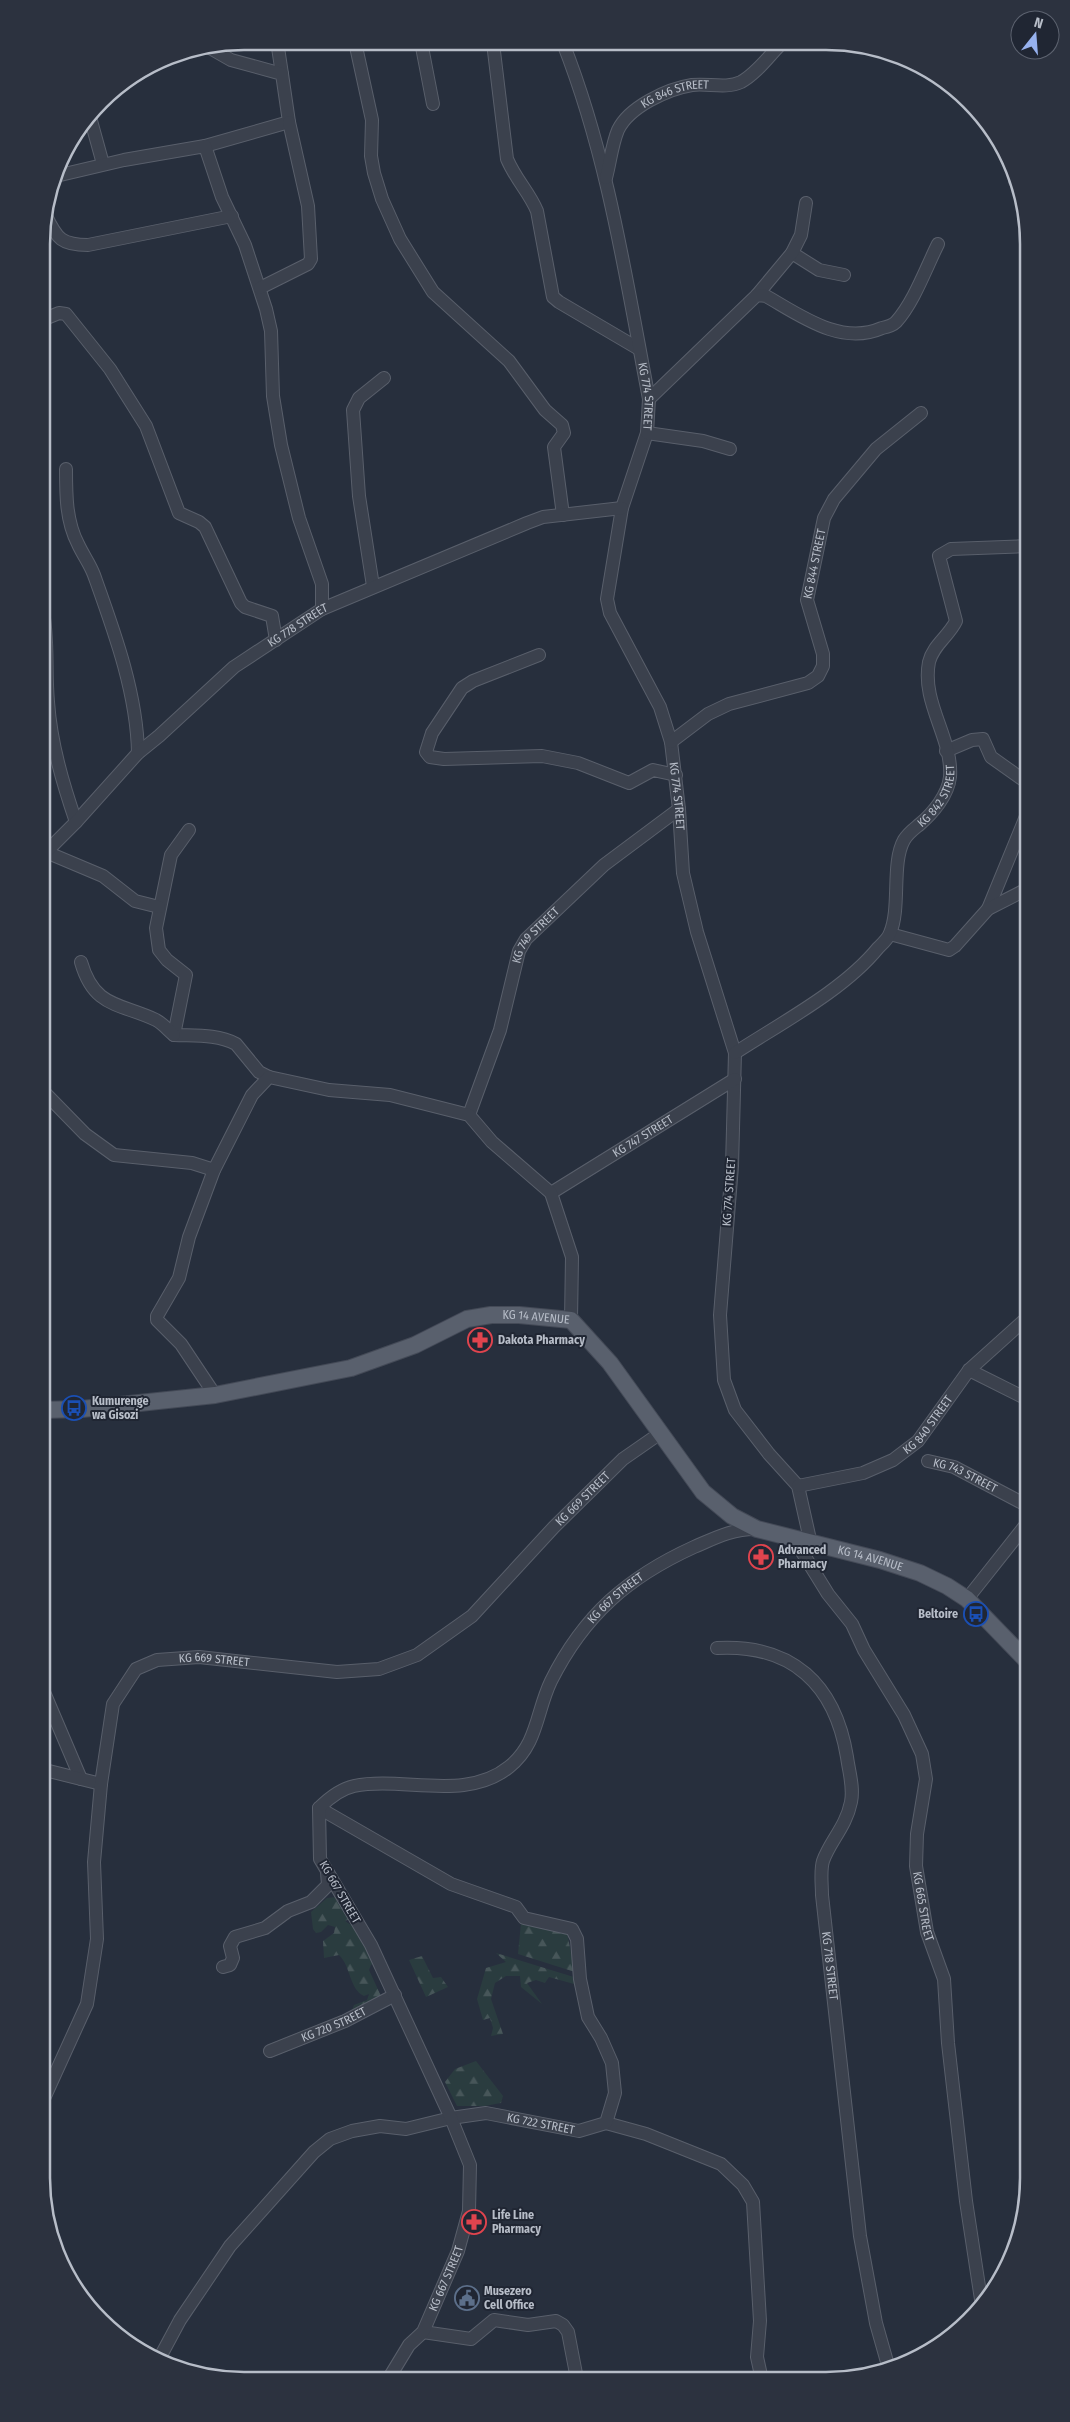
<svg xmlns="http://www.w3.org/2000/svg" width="1070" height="2422" font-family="'Fira Sans Condensed',sans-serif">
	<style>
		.forest { fill: url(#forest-firs) }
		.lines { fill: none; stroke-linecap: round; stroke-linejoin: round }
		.minor-casing { stroke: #595f6b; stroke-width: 14 }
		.major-casing { stroke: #444a57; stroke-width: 18 }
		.minor { stroke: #3b414d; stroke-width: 12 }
		.major { stroke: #59606d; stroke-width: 16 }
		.labels { text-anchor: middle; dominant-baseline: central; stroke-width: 4; stroke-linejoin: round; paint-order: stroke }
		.street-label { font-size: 12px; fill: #b7bdc8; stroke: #202633 }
		.poi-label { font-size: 12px; font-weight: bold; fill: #b7bdc8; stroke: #202633; text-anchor: start }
		.rim { fill: none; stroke: #b7bdc8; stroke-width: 2.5 }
	</style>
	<defs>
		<pattern id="forest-firs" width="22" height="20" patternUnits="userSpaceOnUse" patternTransform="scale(1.25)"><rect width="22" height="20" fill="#2a3c3f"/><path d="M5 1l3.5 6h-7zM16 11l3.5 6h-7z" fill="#475659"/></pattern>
	</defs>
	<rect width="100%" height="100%" fill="#272f3d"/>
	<path class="forest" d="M336,1897L343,1909L342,1911L352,1918L345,1921L351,1925H359L361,1942L371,1945L376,1962L371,1965L369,1970L381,1996L352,2010L354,2005L367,2000L369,1994L364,1996C349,1989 351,1966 339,1955L324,1958L323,1941L334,1933L335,1927L328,1925L321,1932L316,1933L313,1929L311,1912L327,1898Z
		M521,1923L567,1933L575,1972L518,1954Z
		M496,1953L577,1978L574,1984L549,1977L545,1983L536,1980L527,1983L542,2004L521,1987L520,1976H506L495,1983L491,1999L503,2034L491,2036L493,2028L490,2018L483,2020L477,1999L486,1968L506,1962Z
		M422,1956L433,1978L441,1977L448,1987L426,1997L409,1960Z
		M476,2061L503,2096L501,2103L484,2106H457L445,2082L455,2069Z"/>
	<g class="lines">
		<defs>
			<g id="minor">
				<path d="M277,41L282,74"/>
				<path d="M355,42L372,120L371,156L374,173L382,199L400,239L433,292L509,361L545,410L562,425L564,433L554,447L563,515"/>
				<path d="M421,42L433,104"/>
				<path d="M493,43L507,159C516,180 529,192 537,211L553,297L559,302L639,349"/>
				<path id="s1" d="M563,43C608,157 626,279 649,399L647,433L622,508L607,599L610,613L660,707L671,742L679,809L683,873L697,932L735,1053L732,1166L720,1315L724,1380L735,1410L769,1454L798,1486L811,1544"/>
				<path d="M90,117L103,164"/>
				<path d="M205,146L289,122L282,74L231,60L210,48"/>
				<path d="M1015,174V181L1022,194"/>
				<path d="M56,176L124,160L205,146L222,197L245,245L266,309L271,331L273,396L281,445L299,518L322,584V609"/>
				<path id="s2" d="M606,178C610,163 612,144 618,130C629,107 667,89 692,85C708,83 726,89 741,82C756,74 769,56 780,45"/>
				<path d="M46,216C57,239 62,245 88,245L232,216"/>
				<path d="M792,253L819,270L844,275"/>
				<path d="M260,288L308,264L311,259L308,206L289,122"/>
				<path d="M757,295L792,253L801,235L806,203"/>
				<path d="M42,320L59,313L66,314L110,369L146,426L179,513L199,522L205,527L241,603L245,607L272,616L276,640"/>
				<path d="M649,399L757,295L766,296C801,316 841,346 882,328C887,327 893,325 896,322C914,302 926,268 938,244"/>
				<path d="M647,433L703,441L730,449"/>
				<path d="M66,469C66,495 66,521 78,544C83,555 90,564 94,575C114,631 137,693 138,753"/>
				<path d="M373,586L359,496L353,410L359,398L384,378"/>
				<path d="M42,606C49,639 45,670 48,702C51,744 63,784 76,822"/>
				<path d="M539,655L473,681L462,688L432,733L426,752L430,757L444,759L542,756L578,763L629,783L653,770L676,775"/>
				<path id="s3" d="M671,742L708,714L729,704L808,683L818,676L823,666V654L807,600L824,518L834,499L876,449L921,413"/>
				<path d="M946,751L972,740L983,739L991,757L1029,784"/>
				<path d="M189,830L171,855L156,928L159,950L167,960L186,975L174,1035C195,1036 217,1034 236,1044L259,1072L269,1077"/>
				<path d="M46,852L103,876L135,901L159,907"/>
				<path id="s4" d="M42,856L76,822L138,753L159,736L234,667L322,609L527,523L543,517L622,508"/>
				<path d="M988,909L1029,809"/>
				<path d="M890,934L949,950L955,946L988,909L1029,888"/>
				<path d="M81,962C94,1008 120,1003 156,1020C162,1023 168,1030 174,1035"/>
				<path id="s5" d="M735,1053C781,1023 844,990 878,948C882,944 888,939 890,933C901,908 891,863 904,840C908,833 914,829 920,824C933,813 948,795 950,777C953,738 921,703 929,662C933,645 949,636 956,621L939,556L951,549L1029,546"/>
				<path d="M42,1090L85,1134L114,1155L192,1163L214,1170"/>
				<path id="s6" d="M469,1115L500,1030L519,951L526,939L604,865L679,809"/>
				<path id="s7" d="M551,1193L735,1079"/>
				<path d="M969,1370L1029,1400"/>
				<path d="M215,1395L181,1344L157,1320V1316L179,1278L189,1237L214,1170L252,1095L269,1077L329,1090L390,1095L469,1115L492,1142L551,1193L572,1257L571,1320"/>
				<path id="s8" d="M928,1461L954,1467L1028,1506"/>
				<path id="s9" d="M798,1486L863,1473L893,1460L918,1441L969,1370L1029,1316"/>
				<path id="s10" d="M794,1539L828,1594L852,1624L864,1650L904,1715L922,1754L926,1779L917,1834L916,1866L927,1932L944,1979L948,2043L966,2201L982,2306"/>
				<path d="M967,1599L1028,1522"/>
				<path id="s11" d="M717,1648C792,1644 835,1684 847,1757C849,1772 854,1787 851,1802C846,1827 830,1841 823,1861C820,1871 822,1884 822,1895L860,2236L876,2323L889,2369"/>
				<path d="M41,1685L81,1779"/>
				<path d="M41,1769L101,1784"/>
				<path d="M223,1967L230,1965L233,1958L230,1946L235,1937L265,1928L288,1911L311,1902L328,1885L327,1872"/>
				<path id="s12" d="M270,2051L345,2021L395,1995"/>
				<path id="s13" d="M41,2105L87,2004L97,1939L94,1862L101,1784L113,1704L136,1669L157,1660L199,1657L337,1672L379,1669L417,1655L472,1616L554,1527L623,1459L659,1434"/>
				<path d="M606,2123L646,2134L721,2164L743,2185L753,2202L760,2321L757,2357L762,2380"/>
				<path d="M423,2332L471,2339L494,2320L528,2325L556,2321L563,2325L568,2332L577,2379"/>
				<path id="s14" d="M158,2361L180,2320L230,2246L314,2152L330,2139L352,2131L380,2126L406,2129L451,2118L486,2113L579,2131L606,2123L615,2093L612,2063L601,2038L588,2017L580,1979L577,1939L572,1929L524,1918L516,1907L451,1884L319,1808"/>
				<path id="s15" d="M389,2378L409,2345L423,2332L458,2251L469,2211L470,2165L451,2118L371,1945L320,1859L319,1808C329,1798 340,1789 354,1786C403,1776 466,1802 509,1767C538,1744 536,1712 551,1681C584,1615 628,1577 694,1547C715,1538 732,1529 755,1529"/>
			</g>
			<g id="major">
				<path id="s16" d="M41,1410L82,1409L215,1395L351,1368L415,1345L467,1319L491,1315H519L571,1320L610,1363L703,1492L732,1516L757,1529L880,1560L920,1573L947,1586L967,1599L1028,1662"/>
			</g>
		</defs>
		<use href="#minor" class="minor-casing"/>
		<use href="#major" class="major-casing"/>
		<use href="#minor" class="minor"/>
		<use href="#major" class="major"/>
	</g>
	<defs>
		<symbol id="pharmacy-ring" viewBox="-11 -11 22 22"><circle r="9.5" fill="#202633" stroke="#e0444e" stroke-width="1.5"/><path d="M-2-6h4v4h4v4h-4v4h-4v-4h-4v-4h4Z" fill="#e0444e"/></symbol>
		<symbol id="bus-ring" viewBox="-11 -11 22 22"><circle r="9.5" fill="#202633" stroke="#1a4fb4" stroke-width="1.5"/><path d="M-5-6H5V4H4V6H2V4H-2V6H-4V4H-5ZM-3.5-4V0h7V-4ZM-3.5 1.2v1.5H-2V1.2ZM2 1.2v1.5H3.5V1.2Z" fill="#1a4fb4"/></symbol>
		<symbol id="civic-ring" viewBox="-11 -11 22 22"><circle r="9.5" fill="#202633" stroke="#5c6f8a" stroke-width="1.5"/><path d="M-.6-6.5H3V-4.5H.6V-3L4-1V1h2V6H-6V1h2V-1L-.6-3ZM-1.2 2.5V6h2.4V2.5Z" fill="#5c6f8a"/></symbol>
	</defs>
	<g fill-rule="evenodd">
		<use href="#pharmacy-ring" x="466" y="1326" width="28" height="28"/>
		<use href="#bus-ring" x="60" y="1394" width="28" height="28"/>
		<use href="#pharmacy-ring" x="747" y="1543" width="28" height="28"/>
		<use href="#bus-ring" x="962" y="1600" width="28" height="28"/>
		<use href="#pharmacy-ring" x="460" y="2208" width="28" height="28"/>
		<use href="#civic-ring" x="453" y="2284" width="28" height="28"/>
	</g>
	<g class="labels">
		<g class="street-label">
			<text stroke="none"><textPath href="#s2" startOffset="120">KG 846 STREET</textPath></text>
			<text stroke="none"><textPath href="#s1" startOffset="364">KG 774 STREET</textPath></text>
			<text stroke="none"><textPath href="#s3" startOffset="280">KG 844 STREET</textPath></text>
			<text stroke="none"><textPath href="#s4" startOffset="346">KG 778 STREET</textPath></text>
			<text stroke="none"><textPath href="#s5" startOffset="349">KG 842 STREET</textPath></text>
			<text stroke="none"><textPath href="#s1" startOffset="784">KG 774 STREET</textPath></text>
			<text stroke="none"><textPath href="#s6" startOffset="194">KG 749 STREET</textPath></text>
			<text stroke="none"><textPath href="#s7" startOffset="108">KG 747 STREET</textPath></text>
			<text transform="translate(729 1192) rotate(-86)">KG 774 STREET</text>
			<text stroke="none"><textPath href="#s16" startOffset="509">KG 14 AVENUE</textPath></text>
			<text stroke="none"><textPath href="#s9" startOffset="149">KG 840 STREET</textPath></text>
			<text stroke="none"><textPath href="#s8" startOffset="40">KG 743 STREET</textPath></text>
			<text stroke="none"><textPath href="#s13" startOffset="970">KG 669 STREET</textPath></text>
			<text stroke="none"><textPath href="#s16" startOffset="944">KG 14 AVENUE</textPath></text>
			<text stroke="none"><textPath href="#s15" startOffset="1030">KG 667 STREET</textPath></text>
			<text stroke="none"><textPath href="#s13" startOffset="535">KG 669 STREET</textPath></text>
			<text transform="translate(340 1892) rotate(60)">KG 667 STREET</text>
			<text stroke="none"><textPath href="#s10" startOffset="405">KG 665 STREET</textPath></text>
			<text stroke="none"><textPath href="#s11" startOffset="406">KG 718 STREET</textPath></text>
			<text stroke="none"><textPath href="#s12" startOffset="69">KG 720 STREET</textPath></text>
			<text stroke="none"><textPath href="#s14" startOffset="498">KG 722 STREET</textPath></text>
			<text stroke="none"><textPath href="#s15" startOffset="116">KG 667 STREET</textPath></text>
		</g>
		<g class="poi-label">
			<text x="498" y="1340">Dakota Pharmacy</text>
			<text x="92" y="1401">Kumurenge<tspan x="92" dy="14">wa Gisozi</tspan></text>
			<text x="778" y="1550">Advanced<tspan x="778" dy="14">Pharmacy</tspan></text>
			<text x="958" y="1614" text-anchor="end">Beltoire</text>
			<text x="492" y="2215">Life Line<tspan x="492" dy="14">Pharmacy</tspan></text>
			<text x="484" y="2291">Musezero<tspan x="484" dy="14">Cell Office</tspan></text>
		</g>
	</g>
	<path d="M0 0H1070V2422H0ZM244 50H826A194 194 0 0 1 1020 244V2178A194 194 0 0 1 826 2372H244A194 194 0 0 1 50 2178V244A194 194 0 0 1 244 50Z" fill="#2c323f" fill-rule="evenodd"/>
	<path class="rim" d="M244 50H826A194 194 0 0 1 1020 244V2178A194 194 0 0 1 826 2372H244A194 194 0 0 1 50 2178V244A194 194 0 0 1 244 50Z"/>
	<g transform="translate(1035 35) rotate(17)"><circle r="24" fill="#202633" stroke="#5c626f"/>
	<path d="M0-4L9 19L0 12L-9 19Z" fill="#96b1ee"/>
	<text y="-8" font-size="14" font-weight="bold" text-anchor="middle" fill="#b7bdc8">N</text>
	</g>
</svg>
